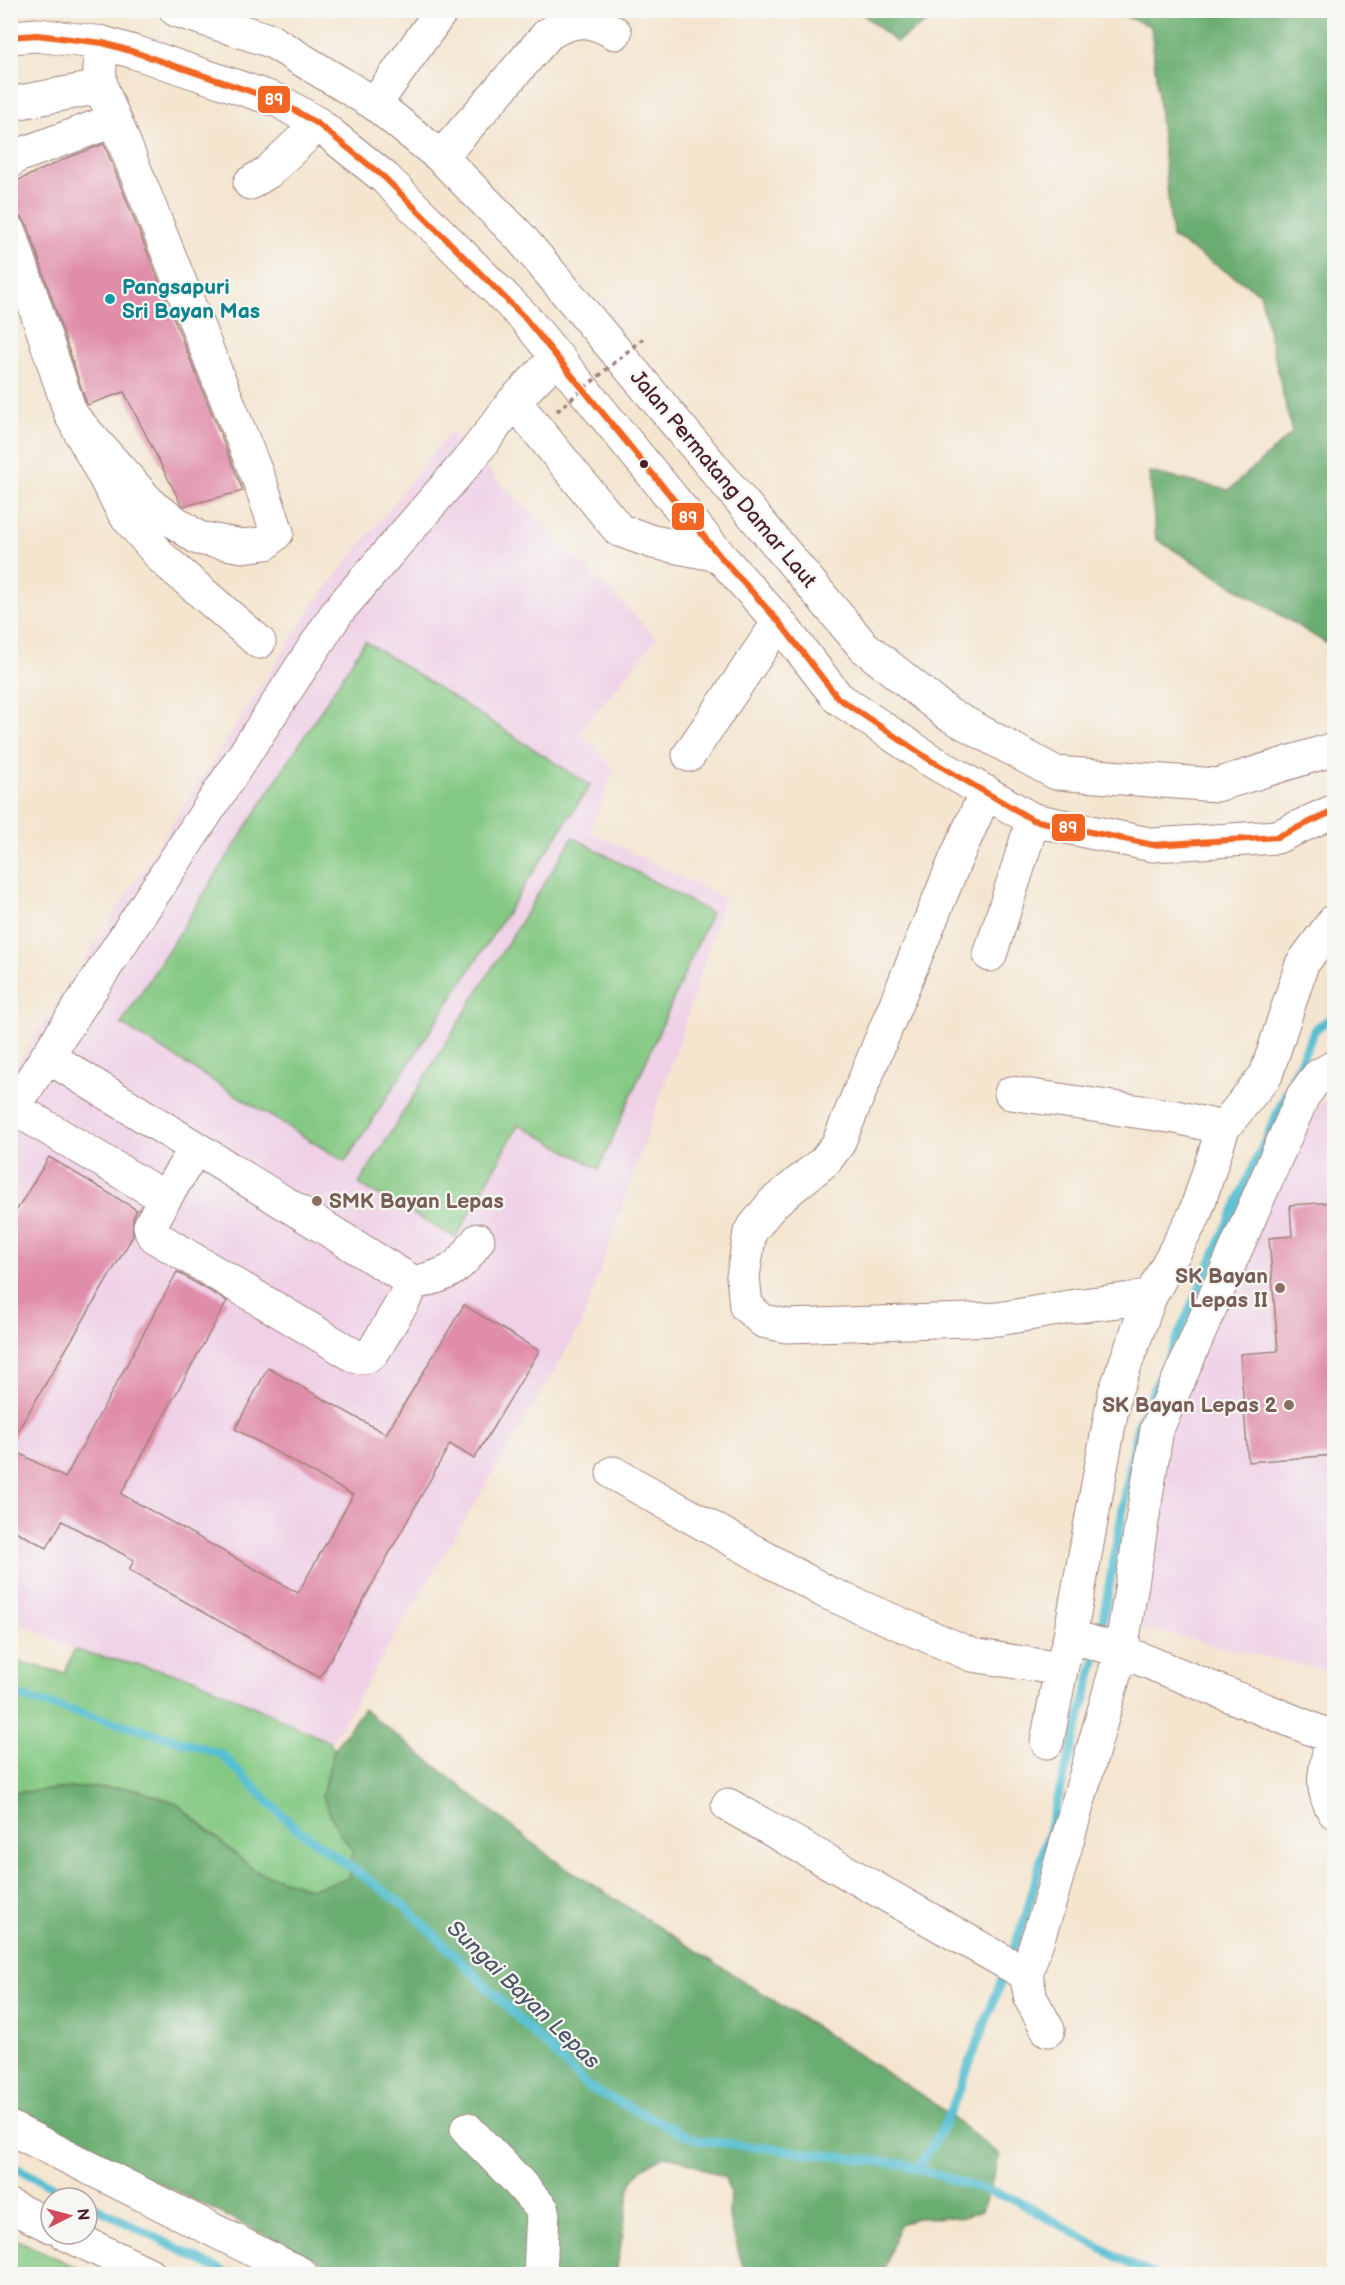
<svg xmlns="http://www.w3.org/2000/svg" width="1345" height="2285" font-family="'Balsamiq Sans',sans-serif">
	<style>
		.built { fill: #efd0e6 }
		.green { fill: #84c983; stroke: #677457; stroke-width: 1.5 }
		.forest { fill: #6bad71; stroke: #5a664e; stroke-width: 1.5 }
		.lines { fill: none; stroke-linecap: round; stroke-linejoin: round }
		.stream { stroke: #54bed1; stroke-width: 9 }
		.building { fill: #e08daa }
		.minor-casing { stroke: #9f827d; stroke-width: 35 }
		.highway-casing { stroke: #9f827d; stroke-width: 35 }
		.minor { stroke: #fff; stroke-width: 33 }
		.highway { stroke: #fff; stroke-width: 33 }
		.path-bridge { stroke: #9f827d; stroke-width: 4; stroke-dasharray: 4.5 4.5; stroke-linecap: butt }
		.bus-1-casing { stroke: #f6f6f2; stroke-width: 10 }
		.bus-1 { stroke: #f26522; stroke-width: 6 }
		.culture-dot { fill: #0f9aa8; stroke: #f6f6f2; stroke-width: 2 }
		.bus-dot { fill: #4a1f2b; stroke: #f6f6f2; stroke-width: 2 }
		.education-dot { fill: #8d6e63; stroke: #f6f6f2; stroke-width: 2 }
		.labels { text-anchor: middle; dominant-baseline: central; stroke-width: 4.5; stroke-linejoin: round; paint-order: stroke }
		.culture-label { font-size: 21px; font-weight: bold; fill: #0d838f; stroke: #f6f6f2; text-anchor: start }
		.street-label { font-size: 21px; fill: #4a1f2b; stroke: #f6f6f2 }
		.education-label { font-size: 21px; font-weight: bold; fill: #785e54; stroke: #f6f6f2; text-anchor: end }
		.water-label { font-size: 22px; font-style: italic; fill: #4e5765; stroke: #f6f6f2 }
		.line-badge { stroke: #f6f6f2; stroke-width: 2 }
		.badge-label { font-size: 16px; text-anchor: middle; font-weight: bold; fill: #fff }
	</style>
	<rect width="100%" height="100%" fill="#f6f6f2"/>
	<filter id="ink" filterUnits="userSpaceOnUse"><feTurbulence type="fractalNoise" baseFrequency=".0167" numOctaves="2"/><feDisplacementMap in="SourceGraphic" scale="12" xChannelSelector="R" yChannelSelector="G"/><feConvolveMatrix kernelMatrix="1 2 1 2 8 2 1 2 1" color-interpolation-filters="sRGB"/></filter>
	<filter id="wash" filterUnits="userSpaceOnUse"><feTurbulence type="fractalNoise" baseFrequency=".008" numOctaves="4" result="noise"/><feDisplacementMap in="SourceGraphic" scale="24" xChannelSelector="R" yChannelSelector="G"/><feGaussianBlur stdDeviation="1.35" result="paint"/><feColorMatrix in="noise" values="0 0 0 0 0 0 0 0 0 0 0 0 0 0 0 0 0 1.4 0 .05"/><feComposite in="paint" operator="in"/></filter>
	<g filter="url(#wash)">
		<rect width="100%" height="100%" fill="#f4e5cf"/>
		<path class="built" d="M450,432L657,638L580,732L614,769L590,832L724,898L681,1036L581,1326L331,1743L194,1678L74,1650L11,1617L10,1076L313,605Z
			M1334,1096V1672L1135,1627L1166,1424L1287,1151L1318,1106Z"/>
		<path class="green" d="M365,641L590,785L345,1162L121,1024Z
			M573,837L711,913L599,1169L519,1124L456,1238L359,1184Z
			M74,1650L194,1678L331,1743L334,1750L322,1796L339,1833L354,1850L348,1879L311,1889L255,1871L176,1803L131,1788H74L11,1793V1660L65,1673Z
			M10,2237H11L91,2274H11Z"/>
		<path class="forest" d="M859,11H944L896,42Z
			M1110,11H1334V648L1156,539L1149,472L1229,490L1292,433L1260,293L1172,237L1151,26Z
			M363,1709L554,1860L931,2101L1000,2155L982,2211L964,2217L916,2218L900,2224L882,2274H745L729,2218L730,2192L725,2178L680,2159L664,2156L642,2168L631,2183L616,2274H346L11,2111V1793L74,1788H131L176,1803L255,1871L311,1889L348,1879L353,1850L339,1833L322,1796L334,1750Z"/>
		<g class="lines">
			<path class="stream" d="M10,1694L157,1734L221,1754L292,1825L405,1906L588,2087L696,2140L903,2164L1016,2200L1133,2266L1153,2274
				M10,2165L76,2198
				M918,2169L942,2129L959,2091L1026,1916L1096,1658L1138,1426L1315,1029L1334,1016
				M87,2203L228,2274"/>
		</g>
		<g id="blocks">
			<path class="building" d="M104,144L243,491L185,506L181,504L124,392L87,405L28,226L22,218L14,214L10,205V184L67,158Z
				M49,1157L137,1210L133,1218V1236L10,1444V1221Z
				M1335,1202V1455L1248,1462L1240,1354L1278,1351L1269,1238L1292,1236L1290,1205Z
				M177,1272L227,1301L121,1494L298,1593L353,1495L235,1429L268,1368L386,1434L464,1305L539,1351L474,1459L450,1444L320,1678L129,1570L134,1560L62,1521L47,1548L10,1528V1448L65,1478Z"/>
		</g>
	</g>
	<g filter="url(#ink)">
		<use href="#blocks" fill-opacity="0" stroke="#9f827d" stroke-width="1.5"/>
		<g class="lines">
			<defs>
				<path id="minor" d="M10,104L100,87
					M375,104L442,10
					M441,157L548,34C574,18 589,18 615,33
					M10,161L17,156L115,120
					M250,183L268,172L318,124
					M10,232L71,415L124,513L162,558L259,642
					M514,401L619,530L653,542L719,555
					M71,415L153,507L198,538L243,546L266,543L277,532L261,485L115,120C100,87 96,80 103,43
					M689,755L779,622
					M986,792L957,856L838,1144L825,1161L773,1203L750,1232L743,1276L746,1306L763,1321L787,1326L998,1319L1075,1306L1150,1297
					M990,955L1033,820
					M47,1056L414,1283C450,1274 457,1271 478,1240
					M1011,1093L1176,1117L1223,1128
					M14,1108L165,1198L150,1226L152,1233L157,1238L355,1356C363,1358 367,1357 373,1352L414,1283
					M10,1113L338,611L473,455L514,401L557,357
					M165,1198L195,1149
					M613,1473L826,1592L972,1655L1061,1669
					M1070,1636L1121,1651L1334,1738
					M1332,1737C1327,1767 1317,1784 1334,1812
					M1047,1742L1061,1669L1070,1636L1115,1392L1150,1297L1195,1214L1223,1128L1266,1075L1302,964L1334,921
					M728,1805L1026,1974
					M1048,2030L1031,1999L1026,1974L1048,1908L1121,1651L1157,1429L1303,1096L1318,1076L1334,1067
					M10,2128L301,2274
					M467,2129L515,2178L543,2210L540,2274
					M10,2206L51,2226
					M66,2234L149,2274"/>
				<path id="highway" d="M176,10L271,41L375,104L441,157L520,237L863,646L948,714L1056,773L1217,785L1334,749
					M10,37L37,35L103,43L134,52L279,101L318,124L385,178L524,317L719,555L779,622L838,698L930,760L1033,820L1153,845L1277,837L1334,811"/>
			</defs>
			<use href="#minor" class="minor-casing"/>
			<use href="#highway" class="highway-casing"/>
			<use href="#minor" class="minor"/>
			<use href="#highway" class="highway"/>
			<path class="path-bridge" d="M557,411L644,338"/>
			<defs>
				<path id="bus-1" d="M10,37L37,35L103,43L134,52L279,101L318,124L385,178L524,317L719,555L779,622L838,698L930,760L1033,820L1153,845L1277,837L1334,811"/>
			</defs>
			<use href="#bus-1" class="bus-1-casing"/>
			<use href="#bus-1" class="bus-1"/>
		</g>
	</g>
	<circle class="culture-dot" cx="110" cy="299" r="6"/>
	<circle class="bus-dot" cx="644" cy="464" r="5"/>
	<g class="education-dot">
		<circle cx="317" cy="1201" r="6"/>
		<circle cx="1280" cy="1288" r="6"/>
		<circle cx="1289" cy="1405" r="6"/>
	</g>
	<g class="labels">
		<g class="culture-label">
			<text x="122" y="287">Pangsapuri<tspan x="122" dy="24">Sri Bayan Mas</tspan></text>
		</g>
		<g class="street-label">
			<text transform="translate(723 479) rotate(50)">Jalan Permatang Damar Laut</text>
		</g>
		<g class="education-label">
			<text x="329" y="1201" text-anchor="start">SMK Bayan Lepas</text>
			<text x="1268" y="1276">SK Bayan<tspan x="1268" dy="24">Lepas II</tspan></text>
			<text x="1277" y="1405">SK Bayan Lepas 2</text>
		</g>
		<g class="water-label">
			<text transform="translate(523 1995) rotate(44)">Sungai Bayan Lepas</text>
		</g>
	</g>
	<g class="line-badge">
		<rect x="257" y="85" width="34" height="29" rx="6" fill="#f26522"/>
		<rect x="671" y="502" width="34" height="29" rx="6" fill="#f26522"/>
		<rect x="1051" y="813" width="35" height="29" rx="6" fill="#f26522"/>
	</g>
	<g class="badge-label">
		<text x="274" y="105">89</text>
		<text x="688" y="523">89</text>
		<text x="1068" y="833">89</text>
	</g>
	<rect width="1345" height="2285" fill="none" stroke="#f6f6f2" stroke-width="36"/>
	<g transform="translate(69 2216) rotate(84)"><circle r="28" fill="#f6f6f2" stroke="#b1a0a2" stroke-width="1.5"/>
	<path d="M0-4.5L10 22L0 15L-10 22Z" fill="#d1495b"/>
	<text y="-9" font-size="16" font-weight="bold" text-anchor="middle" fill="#4a1f2b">N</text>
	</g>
</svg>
